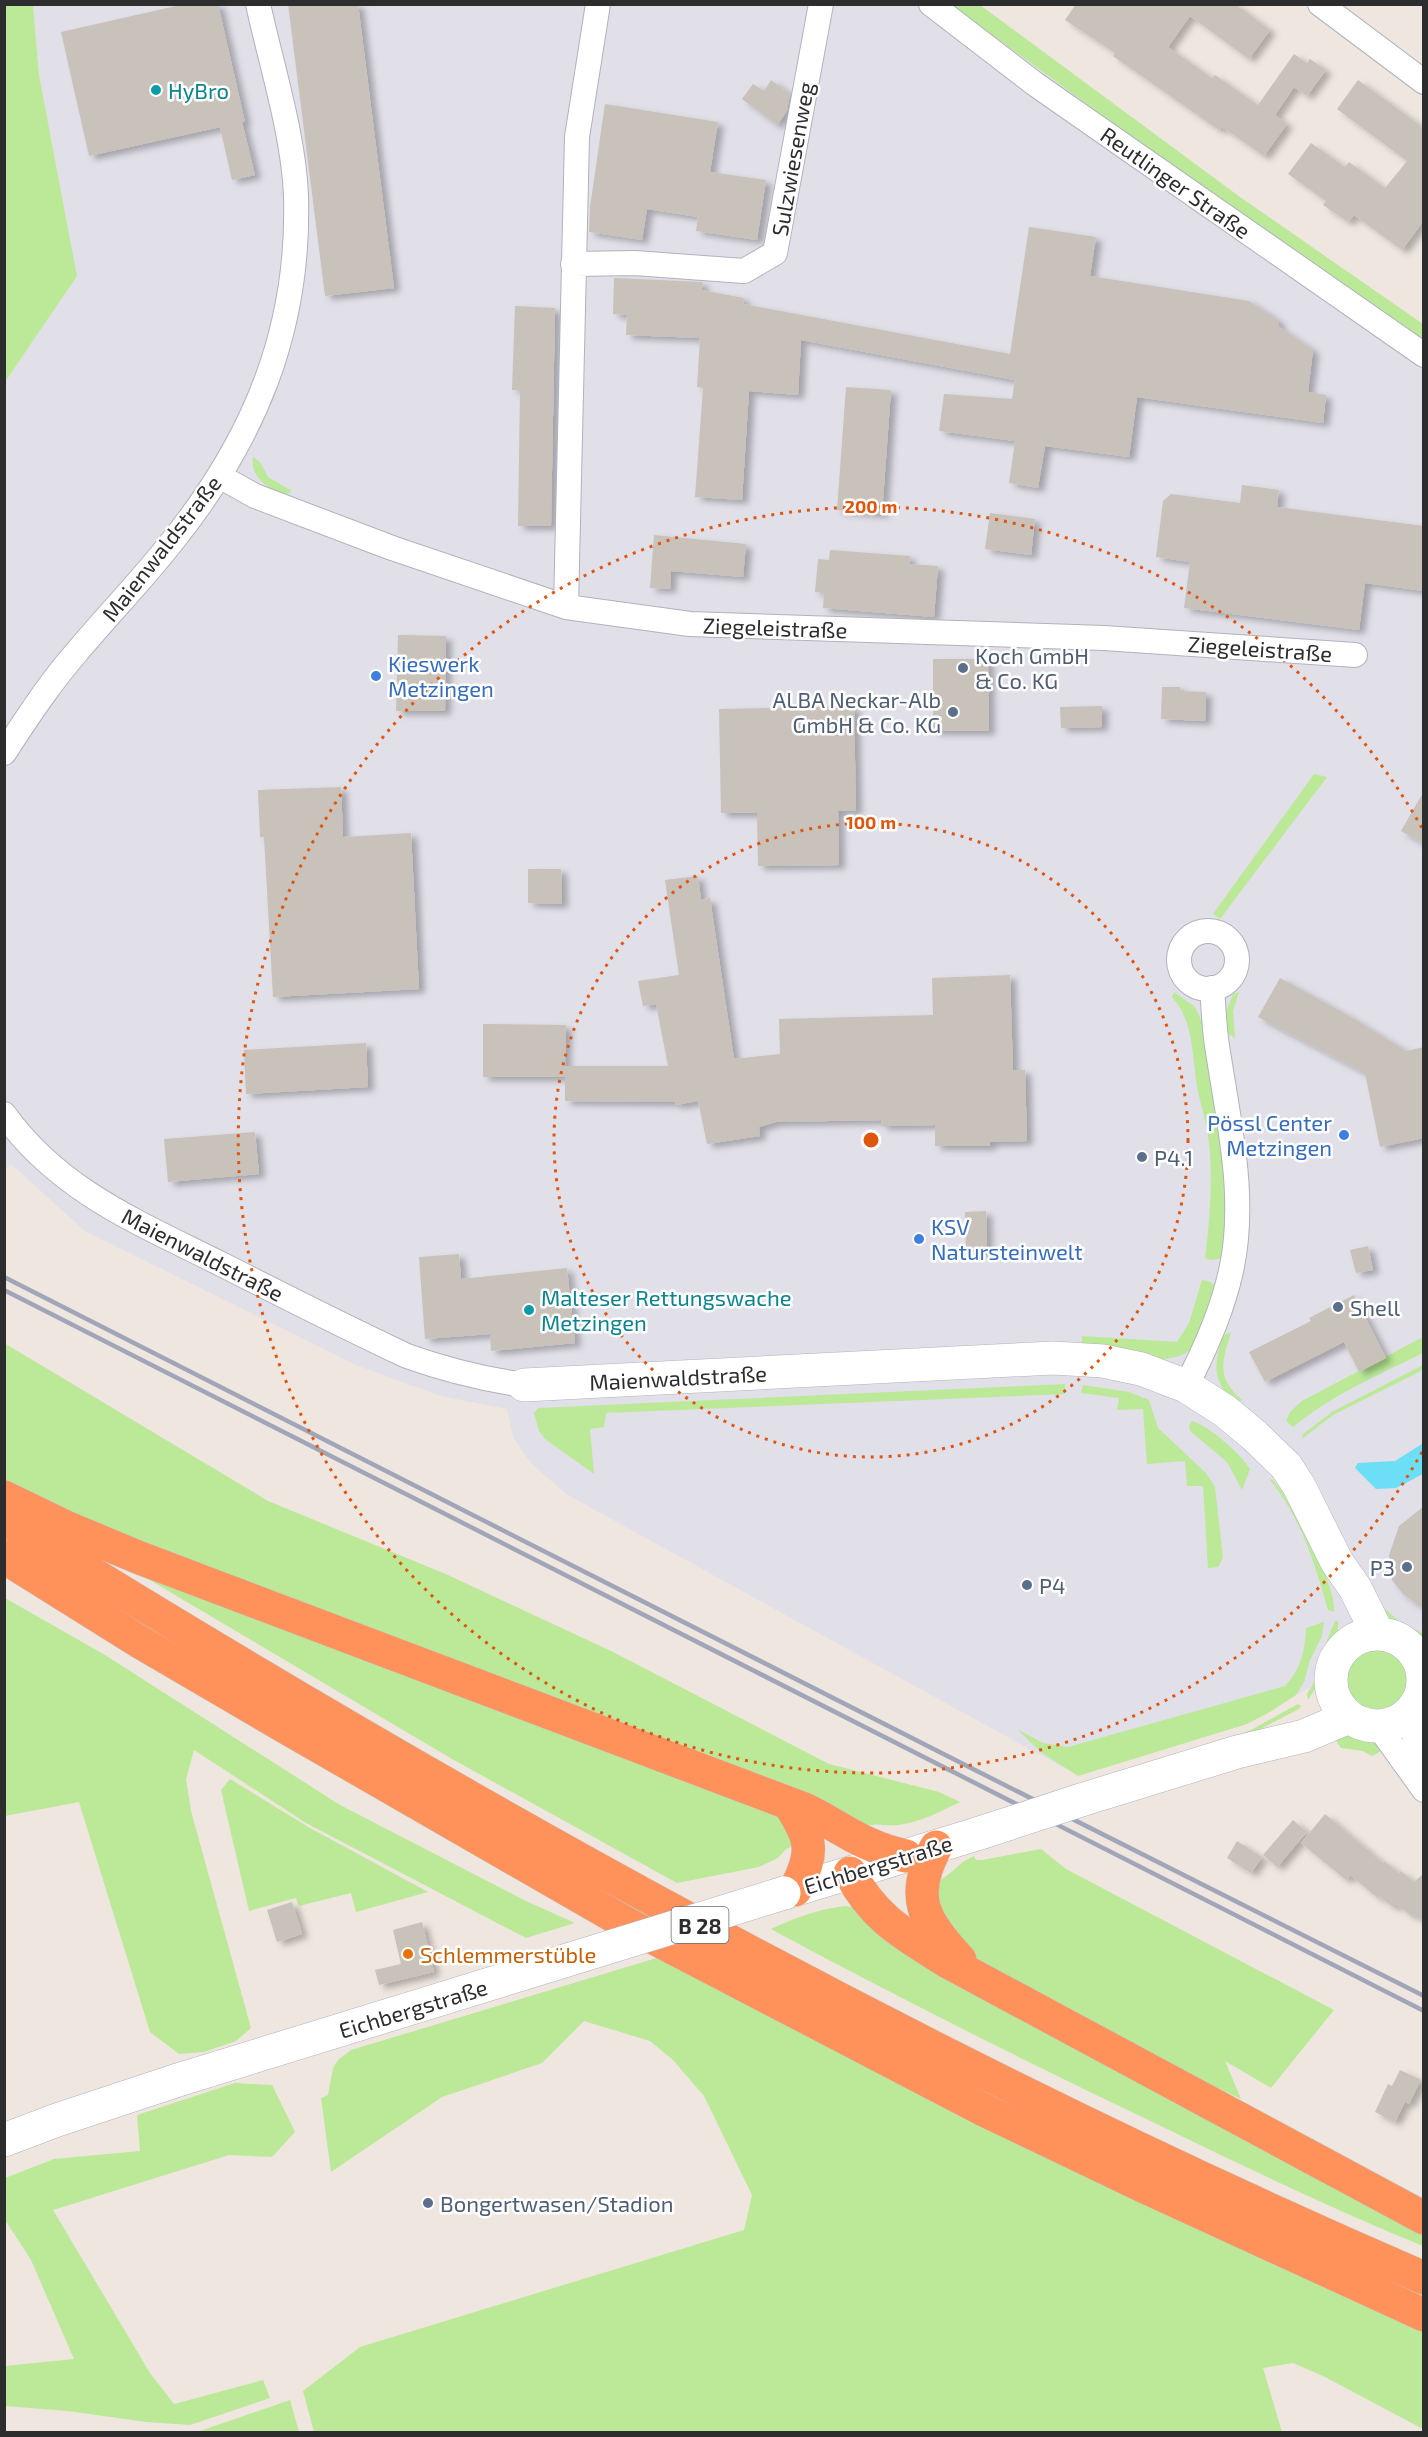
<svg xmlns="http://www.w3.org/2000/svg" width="1428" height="2437" font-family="'Exo 2',sans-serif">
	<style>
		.industrial { fill: #e1dfe7 }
		.green { fill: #bbe998 }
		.water { fill: #6cdff7 }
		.building { fill: #c8c2ba; filter: url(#shadow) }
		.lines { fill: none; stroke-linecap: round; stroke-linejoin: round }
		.street-casing { stroke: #afb3bd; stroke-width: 26 }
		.secondary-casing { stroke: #afb3bd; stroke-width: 34 }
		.highway-casing { stroke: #c8c8c8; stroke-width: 34 }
		.street { stroke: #fff; stroke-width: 24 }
		.secondary { stroke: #fff; stroke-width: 33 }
		.highway { stroke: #ff925a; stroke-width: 33 }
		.rail { stroke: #a0a6b8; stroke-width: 4.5 }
		.secondary-bridge-casing { stroke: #afb3bd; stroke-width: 34; stroke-linecap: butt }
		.secondary-bridge { stroke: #fff; stroke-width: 33 }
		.ring { fill: none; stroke: #df570e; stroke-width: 3; stroke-dasharray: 3 6 }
		.culture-dot { fill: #0f9aa8; stroke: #fff; stroke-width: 2 }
		.service-dot { fill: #5c6f8a; stroke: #fff; stroke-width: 2 }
		.shop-dot { fill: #3f7fe0; stroke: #fff; stroke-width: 2 }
		.food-dot { fill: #e8710a; stroke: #fff; stroke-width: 2 }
		.labels { text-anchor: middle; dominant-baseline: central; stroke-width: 5; stroke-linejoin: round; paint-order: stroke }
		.shield { fill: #fff; stroke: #6c6c6c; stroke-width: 1.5 }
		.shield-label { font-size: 21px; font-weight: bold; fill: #2d2d2d }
		.culture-label { font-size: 22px; fill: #0d838f; stroke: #fff; text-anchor: start }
		.street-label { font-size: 22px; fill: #2d2d2d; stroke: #fff }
		.service-label { font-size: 22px; fill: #4e5e75; stroke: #fff; text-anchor: start }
		.shop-label { font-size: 22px; fill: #366cbe; stroke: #fff; text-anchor: start }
		.food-label { font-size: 22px; fill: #c56008; stroke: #fff; text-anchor: start }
		.centre { fill: #df570e; stroke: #fff; stroke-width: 3 }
		.ring-label { font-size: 18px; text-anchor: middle; font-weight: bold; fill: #df570e; stroke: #fff; stroke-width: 5; stroke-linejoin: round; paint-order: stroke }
	</style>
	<defs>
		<filter id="shadow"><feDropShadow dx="6" dy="4" stdDeviation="3" flood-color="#0004"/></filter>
	</defs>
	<rect width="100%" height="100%" fill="#efe6df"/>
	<path class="industrial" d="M33,5H951L1231,209L1423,341V1635L1383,1617L1335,1629L1322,1657L1315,1685L1276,1706L1108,1762L1062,1767L566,1494L530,1462L513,1437L507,1409L441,1396L356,1365L85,1231L11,1164L5,1169V382L77,276L39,75Z"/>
	<path class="green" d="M5,4L33,5L39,75L77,276L5,382Z
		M951,5H980L1240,197L1423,324V341L1231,209Z
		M253,457L260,462L268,477L292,491L284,496C267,488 250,477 253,457Z
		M1314,774L1327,777L1220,919L1213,914Z
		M1174,992L1195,1007L1202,1022L1223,1140L1227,1219L1222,1257C1217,1260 1210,1261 1205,1258C1210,1220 1213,1181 1209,1143C1207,1122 1199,1101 1196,1080C1192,1051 1193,1020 1172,997Z
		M1239,992L1233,1011L1235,1038L1227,1033V1010L1233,994Z
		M1202,1280L1211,1282L1215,1286C1210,1303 1207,1323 1199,1339C1181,1375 1114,1353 1082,1348V1336L1177,1342L1189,1323Z
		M1231,1332C1222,1363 1216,1377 1242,1400L1235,1404C1212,1379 1214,1369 1222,1336Z
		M1423,1337V1353C1378,1375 1332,1395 1293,1427L1286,1421L1290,1412L1302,1401Z
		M4,1343L268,1501L448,1575L611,1651L829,1764L939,1792L960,1802C941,1811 919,1823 898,1825C884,1827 875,1821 862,1828L112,1530L5,1482Z
		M1423,1365V1370L1333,1415L1302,1439L1303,1434L1332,1412Z
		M1065,1384V1394L606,1413L604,1427L590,1429L594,1474L545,1439L539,1431L534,1413L538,1408Z
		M1083,1385L1129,1392L1149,1400L1158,1428L1206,1473L1215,1487L1223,1558L1218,1567L1208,1568L1203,1486H1187L1185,1461L1147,1464L1143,1409L1117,1410L1119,1398L1081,1393Z
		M1192,1421C1208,1425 1241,1454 1250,1469L1242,1490L1227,1462L1190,1431L1189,1426Z
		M1272,1479C1291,1499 1337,1585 1334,1612L1328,1610C1315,1564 1301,1518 1270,1480Z
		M111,1557L765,1799L803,1842L786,1849L778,1858L759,1867L677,1883L452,1759Z
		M5,1598L105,1655L340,1805L526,1901L575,1923L526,1938L306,1823L194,1750L186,1779L191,1811L251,2028L236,2041L204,2052L179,2054L150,2032L79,1802L5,1816Z
		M1382,1606L1401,1623L1423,1633V1644L1383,1617Z
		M1335,1621H1338V1632L1322,1664L1317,1686L1308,1700L1307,1694L1313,1684L1318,1662Z
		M1324,1622L1322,1636L1310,1660L1304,1682L1296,1695L1270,1712L1247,1724L1078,1776L1042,1753L1017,1729L1043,1743L1068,1747L1285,1686C1301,1669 1305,1651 1306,1628Z
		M1343 1680a34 34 0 1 1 68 0a34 34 0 1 1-68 0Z
		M1298,1704L1301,1706L1299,1709L1251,1734L1122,1771L1249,1731Z
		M1351,1730L1371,1737L1387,1748L1372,1756L1363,1751L1341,1748L1330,1732Z
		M230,1779L310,1828L428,1892L356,1912L351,1893L299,1906L296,1898L249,1911L221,1790Z
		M1041,1849L1066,1869L1334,2010L1271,2088L1225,2061L1241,2099L1140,2051L984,1965L966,1950L941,1915L933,1884C950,1877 958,1862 974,1856L976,1860H982Z
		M845,1906L858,1908L1423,2224V2246C1335,2210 1249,2169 1163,2127C1031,2064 900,1999 771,1929C794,1918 819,1909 845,1906Z
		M660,1957L970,2122L1423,2331V2429L1325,2377L1293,2363L1263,2368L1282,2432H314L303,2391L360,2347L744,2230L752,2195L704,2096L673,2060L650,2041L584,2021L542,2063L442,2097L331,2172L321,2098L328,2095L333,2068L338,2060L351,2050Z
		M235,2083L272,2085L295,2132L272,2157L229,2155L53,2210L150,2373L174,2404L263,2380L270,2398L190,2425L146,2422L68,2411L5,2406V2366L74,2359L31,2260L5,2220V2178L54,2159L140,2151L137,2115Z
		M290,2400L299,2432H197Z"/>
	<path class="water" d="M1423,1438V1474L1396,1488L1376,1489L1355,1468L1358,1463L1395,1461L1422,1444Z"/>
	<path class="building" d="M185,4H218L245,122H242L255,175L232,180L220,127L89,156L61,32Z
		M288,4H358L394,288L325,296Z
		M1076,4H1235L1270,30L1249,59L1190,16L1168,47L1212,78L1215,75L1258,105L1294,54L1307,63L1310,59L1326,70L1307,96L1294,87L1275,115L1287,124L1264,156L1222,127L1219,130L1113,56L1115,53L1065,20Z
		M771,80L790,94L787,111L777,125L742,99L753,84L764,91Z
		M1358,80L1424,128V220L1402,250L1354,215L1348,222L1323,205L1326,201L1288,174L1311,143L1345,167L1349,162L1385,188L1407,161L1337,109Z
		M605,104L718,122L710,172L766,180L757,240L696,231L698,217L647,209L642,240L589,232L590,207Z
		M1029,227L1096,237L1090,276L1249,301L1279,321L1278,326L1313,350L1308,392L1326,395L1323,423L1137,397L1129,457L1045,446L1038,488L1009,483L1015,441L939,431L944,394L1012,399L1015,380L801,340L798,395L749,391L742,500L695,497L703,388L697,387L700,338L626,335L627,315L613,314L614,278L703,282L701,290L744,298L743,304L1010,354Z
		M515,306L555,308L551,526H518L520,390H512Z
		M846,387L891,390L882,514L837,510Z
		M1242,485L1279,490L1277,507L1424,526V591L1365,583L1359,630L1184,608L1190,562L1156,557L1163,501L1171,494L1240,503Z
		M990,513L1035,519L1031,555L985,549Z
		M654,535L746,544L743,577L671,571L670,589L650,588Z
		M830,550L910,556L909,564L938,566L934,617L823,608L824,593L815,592L818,559L829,560Z
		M398,635L446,636L445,711H396Z
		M933,659H988L989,731H933Z
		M1162,687H1180V691L1206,692L1205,721L1161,719Z
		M854,706L856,811H838L839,865L758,866L757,813H721L719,709Z
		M1102,706V727L1061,728L1060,707Z
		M341,787L343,837L411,833L419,989L273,997L264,837H260L258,790Z
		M1424,791V844L1401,831Z
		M528,869H561L562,904L528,903Z
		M698,876L701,900L710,898L734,1059L780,1054L779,1019L933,1015L932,978L1010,975L1013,1070H1025L1027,1141L990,1142V1146H935V1125L881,1126L882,1120L776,1122L759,1127L760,1136L707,1144L698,1101L676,1105L675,1102L565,1101V1077H483V1024L566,1025L565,1066H668L656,1004L643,1006L638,981L679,975L665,880Z
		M1280,978L1351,1017L1406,1051L1424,1047V1138L1380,1147L1365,1073L1258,1017Z
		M366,1043L368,1087L246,1094L244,1050Z
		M255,1132L259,1174L168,1182L164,1139Z
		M986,1211L987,1252H966L965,1212Z
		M1368,1246L1373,1270L1356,1273L1350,1250Z
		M459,1254L461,1279L567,1268L575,1343L491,1351L490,1334L425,1339L419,1257Z
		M1354,1295L1386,1358L1359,1372L1344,1342L1265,1382L1249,1352L1311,1321L1309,1318Z
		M1424,1506V1609L1403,1594L1392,1580L1389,1555L1399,1526Z
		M1325,1814L1383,1863L1384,1861L1399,1873L1401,1871L1414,1882L1424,1873V1922L1413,1914L1411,1916L1396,1904L1393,1907L1379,1896L1378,1898L1350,1875L1346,1880L1301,1843Z
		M1293,1820L1307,1832L1277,1867L1263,1855Z
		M1237,1841L1262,1857L1251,1873L1227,1858Z
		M292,1902L302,1934L277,1942L267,1910Z
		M422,1922L434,1972L379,1985L375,1970L401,1964L393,1930Z
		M1400,2070L1421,2080L1409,2104L1405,2102L1395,2122L1375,2112L1388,2084L1392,2086Z"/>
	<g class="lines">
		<defs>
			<path id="street" d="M931,4L1035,84L1424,355
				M1320,4L1424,82
				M573,264L635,263L744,271L775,253L821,4
				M219,476L255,496L392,548L566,607L690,624L1104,638L1355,655
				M566,607L577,137L598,4
				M4,753C27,718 49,684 76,653C107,616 141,581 171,543C254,440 300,330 296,196C294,136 271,64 258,4
				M1179 960a29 29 0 1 1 58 0a29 29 0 1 1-58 0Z
				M4,1114C60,1192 140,1223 223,1265C284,1296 345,1327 407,1356C446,1370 483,1379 524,1385
				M1186,1386C1205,1350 1222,1312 1231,1271C1247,1199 1229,1124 1218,1052C1214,1031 1214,1010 1212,988
				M1408,1714L1416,1742L1424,1759
				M1378,1726L1424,1790"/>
			<path id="secondary" d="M524,1385L1053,1358L1103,1361L1141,1369L1186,1386L1225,1411L1255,1436L1286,1466L1299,1486L1337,1562L1355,1588L1378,1634
				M1331 1680a46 46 0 1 1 92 0a46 46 0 1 1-92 0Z
				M1081,1800L1237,1752L1304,1736L1349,1717
				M784,1893L980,1833
				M4,2140L57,2120L178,2080L561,1962"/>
			<path id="highway" d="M4,1497L68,1528L140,1558L804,1809C842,1827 862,1847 906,1856
				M4,1519C460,1803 931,2065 1424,2278
				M4,1557L140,1642L287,1728L631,1926L984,2110L1143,2186L1424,2315
				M789,1804C812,1839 815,1852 795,1890
				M936,1847C909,1896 923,1921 960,1960
				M850,1873C874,1919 905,1935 948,1962L1424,2218"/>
		</defs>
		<use href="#street" class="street-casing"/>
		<use href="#secondary" class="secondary-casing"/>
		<use href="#highway" class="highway-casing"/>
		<use href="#street" class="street"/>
		<use href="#secondary" class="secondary"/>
		<use href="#highway" class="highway"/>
		<path class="rail" d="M4,1277L973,1769L1424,1996
			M4,1290L1424,2011"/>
		<defs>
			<path id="secondary-bridge" d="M980,1833L1081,1800
				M561,1962L784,1893"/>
		</defs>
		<use href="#secondary-bridge" class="secondary-bridge-casing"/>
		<use href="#secondary-bridge" class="secondary-bridge"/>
	</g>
	<g class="ring">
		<circle cx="871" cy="1140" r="317"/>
		<path d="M1422 1452A633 633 0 1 1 1422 828"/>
	</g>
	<g class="culture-dot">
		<circle cx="156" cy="90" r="6"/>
		<circle cx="529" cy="1310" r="6"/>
	</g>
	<g class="service-dot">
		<circle cx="963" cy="668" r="6"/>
		<circle cx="953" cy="712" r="6"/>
		<circle cx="1142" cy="1157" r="6"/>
		<circle cx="1338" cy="1307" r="6"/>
		<circle cx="1407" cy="1567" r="6"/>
		<circle cx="1027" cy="1585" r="6"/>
		<circle cx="428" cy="2203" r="6"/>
	</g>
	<g class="shop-dot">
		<circle cx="376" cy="676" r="6"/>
		<circle cx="1344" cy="1135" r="6"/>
		<circle cx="919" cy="1239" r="6"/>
	</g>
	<circle class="food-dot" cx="408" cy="1954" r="6"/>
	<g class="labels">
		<rect class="shield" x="671.5" y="1907" width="57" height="36" rx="4.5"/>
		<g class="shield-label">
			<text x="700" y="1925">B 28</text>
		</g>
		<g class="culture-label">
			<text x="168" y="90">HyBro</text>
			<text x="541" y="1297">Malteser Rettungswache<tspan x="541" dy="25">Metzingen</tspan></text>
		</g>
		<g class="street-label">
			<text transform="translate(792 159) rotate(-80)">Sulzwiesenweg</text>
			<text transform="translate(1176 182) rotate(35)">Reutlinger Straße</text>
			<text transform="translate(161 548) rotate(-52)">Maienwaldstraße</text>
			<text transform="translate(775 627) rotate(2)">Ziegeleistraße</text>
			<text transform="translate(1260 648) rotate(4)">Ziegeleistraße</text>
			<text transform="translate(203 1254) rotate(27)">Maienwaldstraße</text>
			<text transform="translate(678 1377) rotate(-3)">Maienwaldstraße</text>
			<text transform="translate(878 1864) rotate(-17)">Eichbergstraße</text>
			<text transform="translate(413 2008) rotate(-17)">Eichbergstraße</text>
		</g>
		<g class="service-label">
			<text x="975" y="655">Koch GmbH<tspan x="975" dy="25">&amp; Co. KG</tspan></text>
			<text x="941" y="699" text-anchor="end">ALBA Neckar-Alb<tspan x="941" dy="25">GmbH &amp; Co. KG</tspan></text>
			<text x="1154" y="1157">P4.1</text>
			<text x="1350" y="1307">Shell</text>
			<text x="1395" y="1567" text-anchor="end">P3</text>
			<text x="1039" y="1585">P4</text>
			<text x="440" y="2203">Bongertwasen/Stadion</text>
		</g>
		<g class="shop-label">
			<text x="388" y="663">Kieswerk<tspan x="388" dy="25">Metzingen</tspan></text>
			<text x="1332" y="1122" text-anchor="end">Pössl Center<tspan x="1332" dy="25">Metzingen</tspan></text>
			<text x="931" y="1226">KSV<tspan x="931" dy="25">Natursteinwelt</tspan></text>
		</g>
		<g class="food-label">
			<text x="420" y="1954">Schlemmerstüble</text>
		</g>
	</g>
	<circle cx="871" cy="1140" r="9" class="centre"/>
	<g class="ring-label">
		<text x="871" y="513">200 m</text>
		<text x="871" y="829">100 m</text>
	</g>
	<rect width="1428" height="2437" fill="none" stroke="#2d2d2d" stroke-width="12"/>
</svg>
